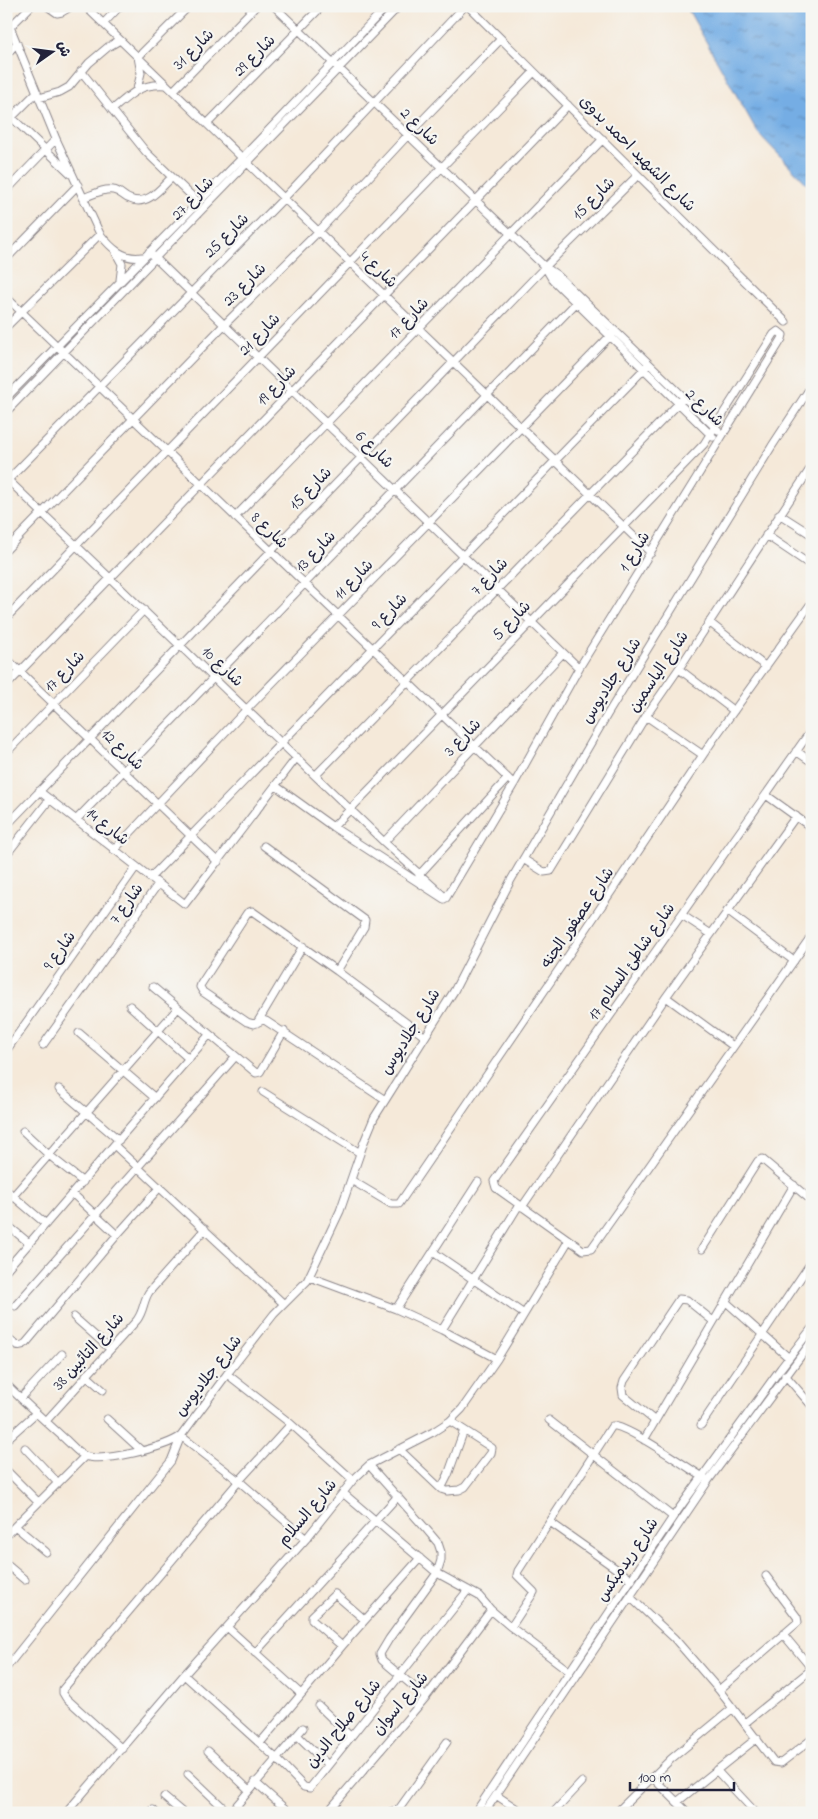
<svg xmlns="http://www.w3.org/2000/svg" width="818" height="1819" font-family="'Indie Flower','Playpen Sans Arabic',sans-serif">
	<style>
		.water { fill: url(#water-ripples); stroke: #4c6890 }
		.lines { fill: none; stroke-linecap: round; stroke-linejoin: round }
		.minor-casing { stroke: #8c868a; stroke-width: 9 }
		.minor { stroke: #fff; stroke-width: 7 }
		.labels { text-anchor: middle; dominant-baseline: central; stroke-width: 4.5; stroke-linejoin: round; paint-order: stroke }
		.street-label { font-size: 16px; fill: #22223b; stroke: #f6f6f2 }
	</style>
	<defs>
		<pattern id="water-ripples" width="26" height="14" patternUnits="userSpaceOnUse" patternTransform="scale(1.25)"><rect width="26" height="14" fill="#75ade4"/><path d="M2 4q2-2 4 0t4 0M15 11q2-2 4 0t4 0" fill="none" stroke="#608cba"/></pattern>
	</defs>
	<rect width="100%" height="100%" fill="#f6f6f2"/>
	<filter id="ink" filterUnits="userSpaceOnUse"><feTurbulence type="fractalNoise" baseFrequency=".02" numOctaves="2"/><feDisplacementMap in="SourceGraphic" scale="10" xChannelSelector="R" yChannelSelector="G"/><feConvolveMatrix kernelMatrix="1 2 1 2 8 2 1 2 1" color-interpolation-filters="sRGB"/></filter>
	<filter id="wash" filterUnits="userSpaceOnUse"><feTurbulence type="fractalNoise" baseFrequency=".0096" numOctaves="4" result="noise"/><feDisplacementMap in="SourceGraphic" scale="20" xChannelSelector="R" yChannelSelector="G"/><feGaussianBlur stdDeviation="1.12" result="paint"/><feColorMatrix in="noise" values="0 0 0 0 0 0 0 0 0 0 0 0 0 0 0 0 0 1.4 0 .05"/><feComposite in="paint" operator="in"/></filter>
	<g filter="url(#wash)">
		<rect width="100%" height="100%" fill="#f5e9d9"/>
		<path class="water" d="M686,6H812V189L758,133Z"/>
	</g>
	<g filter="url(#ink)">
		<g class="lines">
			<defs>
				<path id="minor" d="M47,6L57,13L62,12L72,6
					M85,6L651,553
					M274,6L545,267L557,275L718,430
					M468,6L786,322
					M6,17L56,139L100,234C111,248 123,260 142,257
					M103,24L120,6
					M11,26L31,6
					M6,55L17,43
					M81,71L146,152L198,202
					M137,89L141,73L138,57L189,6
					M173,91L256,6
					M39,98L60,92L69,87L89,63L108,47L120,40
					M112,110C131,94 140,83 166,85
					M6,112L71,174
					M6,123L37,92
					M207,124L322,6
					M6,191L56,139
					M83,198C92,195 104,188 113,190C121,191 123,197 130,199C147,207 161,188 172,177
					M149,252L579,668
					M116,253L122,264L120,280
					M6,259L78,185
					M545,267L552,279L713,437
					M6,297L514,784
					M6,327L100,234
					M6,398L242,158L387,6
					M6,412L399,6
					M6,478L384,842L446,898
					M6,482L284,198L465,6
					M779,514L812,535
					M235,517L603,139
					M766,535L812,566
					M6,550L224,325L318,232L408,135L501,39
					M6,618L534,72
					M709,622L766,667
					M6,658L218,862
					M679,669L734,711
					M6,686L568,105
					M646,716L703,755
					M812,729L494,1181L496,1188L583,1250L591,1249L812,935
					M796,751L812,762
					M6,753L144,610
					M316,775L684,398
					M276,786L333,827L444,899
					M39,791L185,904L297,757
					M766,795L812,828
					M76,820L576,303
					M6,826L545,267L638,175
					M333,827L704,444L774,334L778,331L783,335L782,339L579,668L514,784L446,898
					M384,842L563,653
					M264,846L365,920L364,927L337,971
					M114,850L247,709L615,331
					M6,855L50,799
					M523,859L544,872L551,871L646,716L682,664L812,466
					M419,875L508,778
					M150,878L649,364
					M727,911L794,961
					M682,915L711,934
					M153,987L256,1073L260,1072L284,1031
					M666,997L733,1046
					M130,1006L189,1059
					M257,1023L303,946
					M79,1033L155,1098
					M43,1045L158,884
					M6,1051L136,867
					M59,1089L119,1140
					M263,1092L360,1153
					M385,1100L266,1021L263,1020L254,1024L247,1022L203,992L200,987L201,984L247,913L252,911L337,971L424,1036
					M23,1131L49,1155L83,1182
					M114,1145L284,1304
					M351,1180L391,1204H399L568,956L713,740L812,602
					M6,1190L46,1224
					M73,1194L117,1235
					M6,1204L178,1008
					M522,1207L666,997L796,816
					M6,1224L29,1243
					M702,1249L758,1161L762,1159L812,1201
					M433,1252L524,1314
					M6,1270L209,1035
					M310,1277L396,1309L442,1330L497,1359
					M725,1301L789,1358
					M15,1306L235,1057
					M396,1309L478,1182
					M74,1317L110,1349
					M442,1330L519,1205
					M6,1337C13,1343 18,1349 26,1343L117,1235L160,1187
					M227,1374L291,1424L353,1480
					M86,1375L103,1390
					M785,1375L812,1406
					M6,1384C25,1403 45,1421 65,1439C71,1444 78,1453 85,1456C103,1463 166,1447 181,1436L239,1481L306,1539
					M21,1398L62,1354
					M107,1419L142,1451
					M549,1420L673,1517
					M46,1421L137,1320C144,1311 143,1301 149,1292L205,1229
					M655,1421L623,1395L622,1388L624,1381L679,1299L687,1300L713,1321
					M701,1425L812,1261
					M6,1440L36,1413
					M644,1440L794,1185
					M25,1448L58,1483
					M399,1449L441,1489L447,1491L459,1490L465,1487L491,1453L492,1448L450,1421
					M369,1465L427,1530L438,1543L441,1552V1560L437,1573L389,1639L380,1654L382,1660L426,1697
					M6,1470L38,1502
					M441,1489L448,1475L464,1430
					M343,1493L437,1573L479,1596L491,1610L511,1627L569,1671
					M550,1522L632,1580
					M15,1526L46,1552
					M6,1535L85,1456
					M6,1564L25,1580
					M630,1597L674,1638L719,1690L774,1762L781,1763L812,1739
					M227,1627L301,1694
					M511,1627L534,1592L517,1575L518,1571L612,1426C624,1423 691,1470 706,1479
					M342,1646L312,1620V1616L335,1594L365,1620
					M255,1653L398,1496
					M6,1668L171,1461L181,1436L227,1374L274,1314L307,1281L340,1211L364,1142L374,1118L454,991L511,880L607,715L772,446L812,385
					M184,1675L276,1758L304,1787L310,1788L468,1590
					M719,1690L798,1622L797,1617L766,1576
					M319,1706L350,1736
					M745,1723L812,1669L783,1634
					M297,1735L328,1765
					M260,1743L342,1646L420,1558
					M122,1749L66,1698L63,1693V1689L239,1481L291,1424
					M208,1751L249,1790
					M716,1770L756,1813
					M188,1774L229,1813
					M652,1777L688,1813
					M255,1782L290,1813
					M496,1795L523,1813
					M164,1797L183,1813
					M677,1802L757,1738
					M236,1806L244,1813
					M153,1810L156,1813
					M66,1813L184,1675L306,1539L353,1480L369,1465L433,1432L450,1421L462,1409L497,1359L569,1240
					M230,1813L303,1728
					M327,1813L426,1697L491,1610
					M387,1813L399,1809L447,1742
					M475,1813L673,1517L781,1368L812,1328
					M484,1813L708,1481L812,1341
					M553,1813L582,1782
					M616,1813L671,1759L733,1708"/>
			</defs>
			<use href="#minor" class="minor-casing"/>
			<use href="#minor" class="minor"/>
		</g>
	</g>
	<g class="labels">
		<g class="street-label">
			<text transform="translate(194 50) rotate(-45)">شارع 31</text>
			<text transform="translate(255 56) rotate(-45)">شارع 29</text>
			<text transform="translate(419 127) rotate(44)">شارع 2</text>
			<text transform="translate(637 154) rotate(45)">شارع الشهيد احمد بدوى</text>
			<text transform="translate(193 199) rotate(-46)">شارع 27</text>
			<text transform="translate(594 199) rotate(-45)">شارع 15</text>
			<text transform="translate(227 236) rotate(-45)">شارع 25</text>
			<text transform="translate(378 270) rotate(44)">شارع 4</text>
			<text transform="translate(245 285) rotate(-45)">شارع 23</text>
			<text transform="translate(409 319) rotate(-46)">شارع 17</text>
			<text transform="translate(260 335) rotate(-46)">شارع 21</text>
			<text transform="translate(277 386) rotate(-46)">شارع 19</text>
			<text transform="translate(704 408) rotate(44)">شارع 2</text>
			<text transform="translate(374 450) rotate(44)">شارع 6</text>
			<text transform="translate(311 489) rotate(-46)">شارع 15</text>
			<text transform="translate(269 531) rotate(44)">شارع 8</text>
			<text transform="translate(316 552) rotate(-46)">شارع 13</text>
			<text transform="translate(635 552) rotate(-58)">شارع 1</text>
			<text transform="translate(490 577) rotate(-46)">شارع 7</text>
			<text transform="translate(354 580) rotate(-46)">شارع 11</text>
			<text transform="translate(390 612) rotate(-46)">شارع 9</text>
			<text transform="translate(512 621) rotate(-46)">شارع 5</text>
			<text transform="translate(222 667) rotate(44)">شارع 10</text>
			<text transform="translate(65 672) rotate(-46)">شارع 17</text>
			<text transform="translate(659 672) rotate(-56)">شارع الياسمين</text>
			<text transform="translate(612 681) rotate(-58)">شارع جلاديوس</text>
			<text transform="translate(463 738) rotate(-46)">شارع 3</text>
			<text transform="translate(122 750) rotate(44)">شارع 12</text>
			<text transform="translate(107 827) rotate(38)">شارع 14</text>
			<text transform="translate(127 904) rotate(-54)">شارع 7</text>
			<text transform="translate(578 918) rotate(-56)">شارع عصفور الجنه</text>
			<text transform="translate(60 951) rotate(-55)">شارع 9</text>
			<text transform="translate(632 962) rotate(-55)">شارع شاطئ السلام 17</text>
			<text transform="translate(411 1032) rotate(-58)">شارع جلاديوس</text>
			<text transform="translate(89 1352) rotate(-48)">شارع التائبين 38</text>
			<text transform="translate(209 1376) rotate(-52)">شارع جلاديوس</text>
			<text transform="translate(308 1513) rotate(-50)">شارع السلام</text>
			<text transform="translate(628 1560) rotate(-56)">شارع ريدمبكس</text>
			<text transform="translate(401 1704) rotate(-50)">شارع اسوان</text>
			<text transform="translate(344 1724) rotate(-51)">شارع صلاح الدين</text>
		</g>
	</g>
	<rect width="818" height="1819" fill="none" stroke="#f6f6f2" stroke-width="25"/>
	<g transform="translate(52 52) rotate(76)" stroke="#f6f6f2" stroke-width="4" paint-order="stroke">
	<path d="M0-4L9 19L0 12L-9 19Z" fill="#22223b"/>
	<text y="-8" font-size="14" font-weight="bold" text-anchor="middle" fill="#22223b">ش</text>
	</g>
	<path d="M630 1782v8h104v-8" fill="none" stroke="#22223b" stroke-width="2.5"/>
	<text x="638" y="1782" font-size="15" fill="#22223b" stroke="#f6f6f2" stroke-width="4" paint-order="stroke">100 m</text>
</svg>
